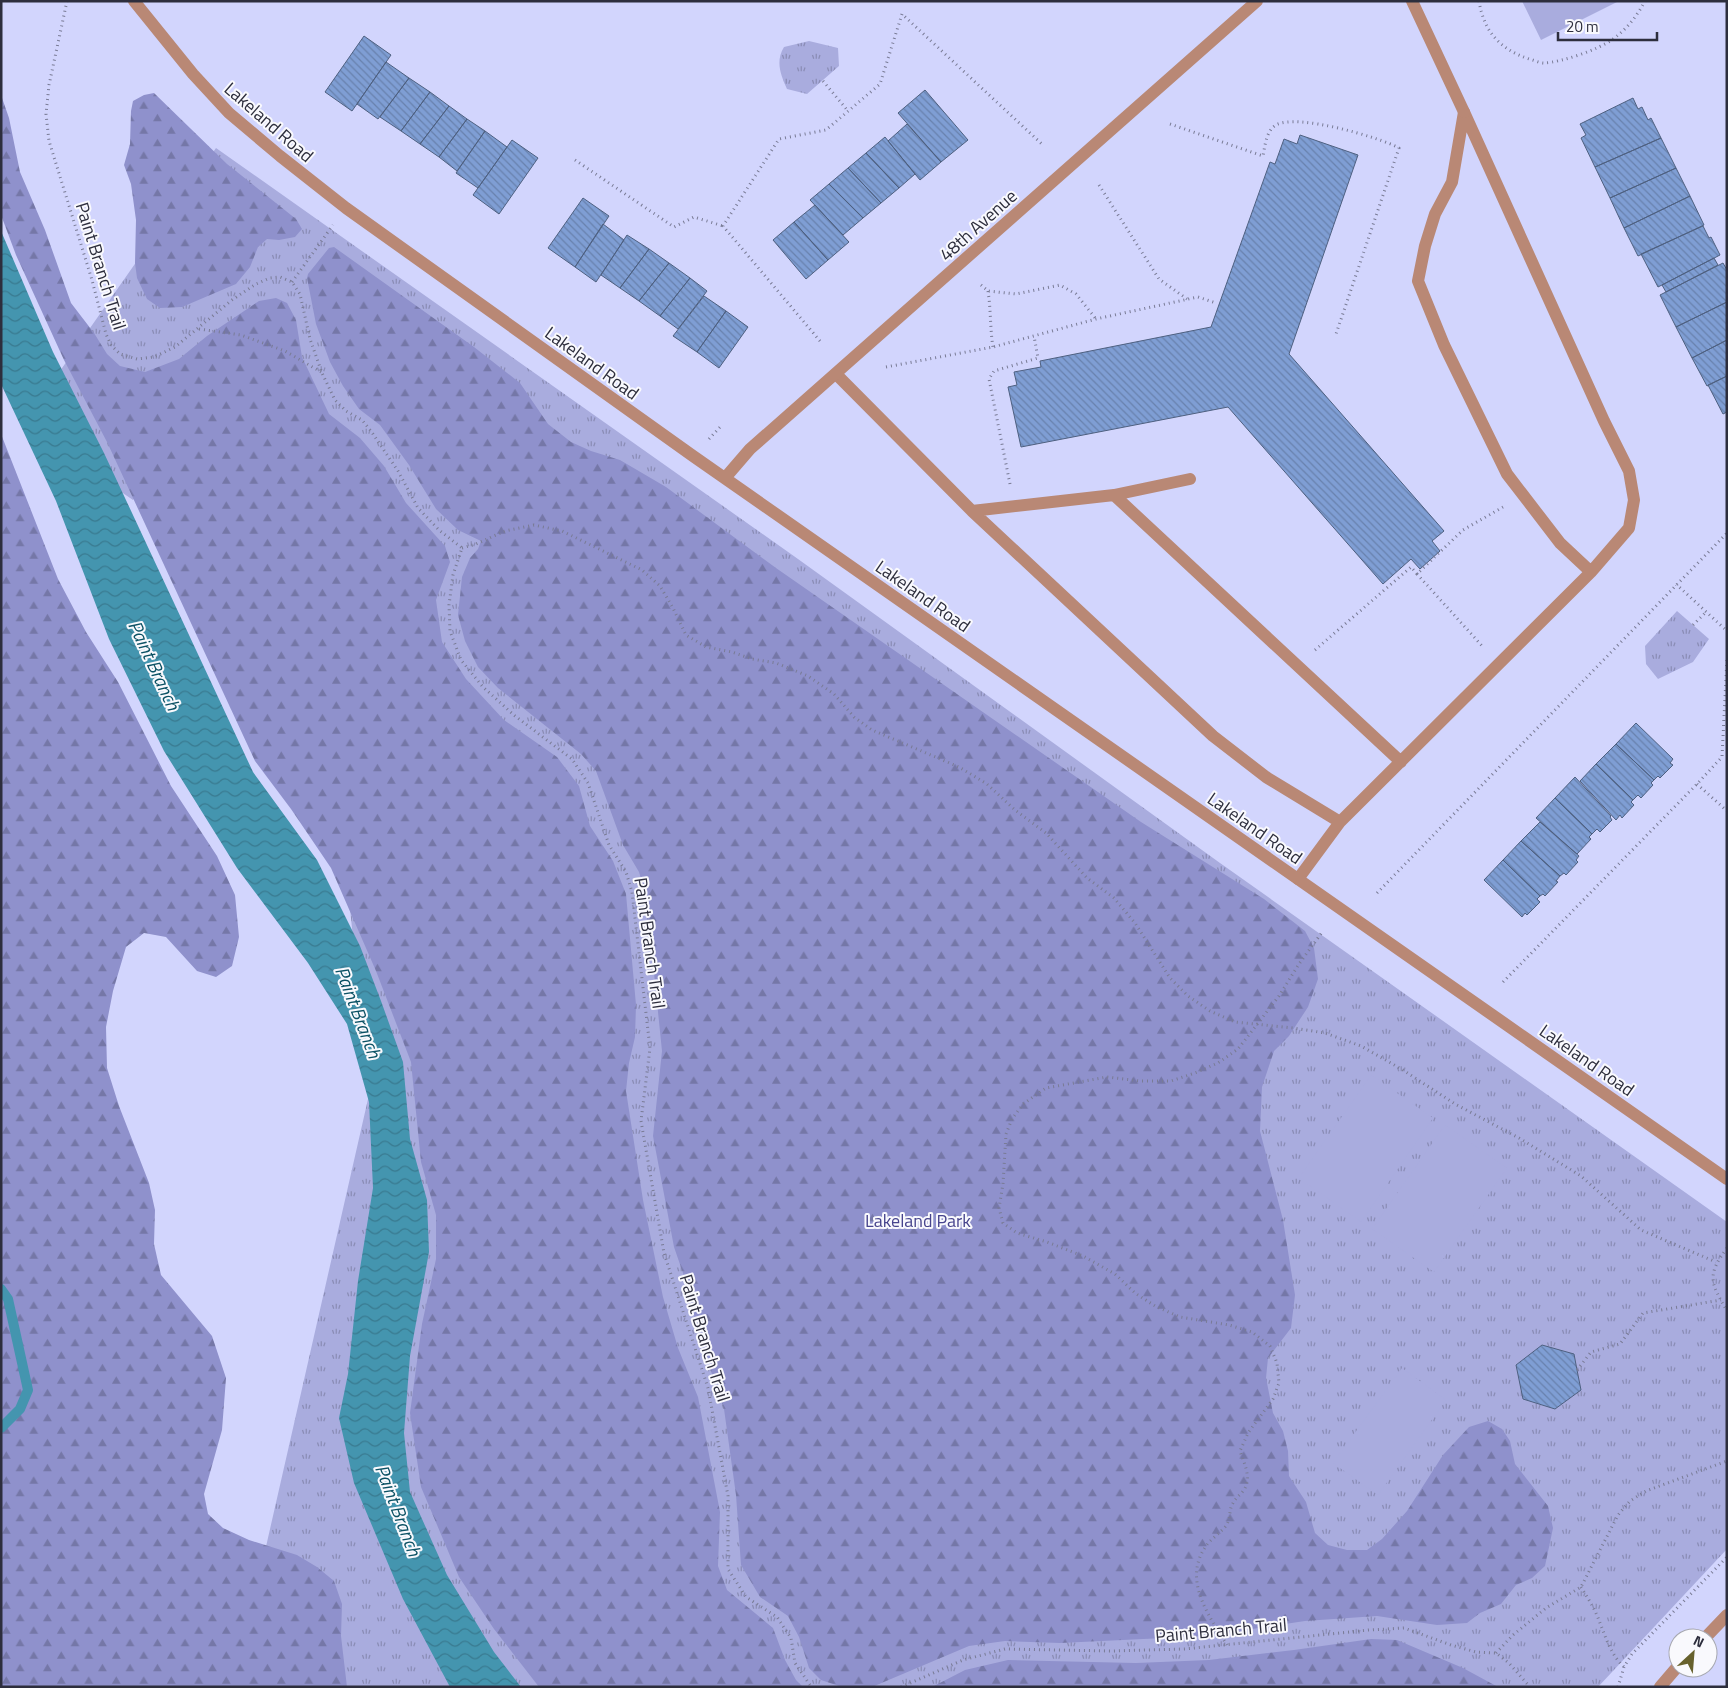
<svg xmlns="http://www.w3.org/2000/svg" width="1728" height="1688" font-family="'Titillium Web',sans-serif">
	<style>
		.grass { fill: url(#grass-tufts) }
		.forest { fill: url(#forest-firs) }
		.garden { fill: #a9acde }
		.water { fill: url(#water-waves) }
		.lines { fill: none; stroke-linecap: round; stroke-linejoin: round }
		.stream { stroke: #4495af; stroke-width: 10 }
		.building { fill: url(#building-back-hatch); stroke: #4e6080 }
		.path { stroke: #797b95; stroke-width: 3; stroke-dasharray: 1 4; stroke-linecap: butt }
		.service { stroke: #b98875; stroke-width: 12 }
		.minor { stroke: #b98875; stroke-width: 12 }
		.labels { text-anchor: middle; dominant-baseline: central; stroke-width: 4; stroke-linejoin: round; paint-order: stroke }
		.street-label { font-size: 18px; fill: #2d2e3d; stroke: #f9f9fd }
		.park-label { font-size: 18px; fill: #47448d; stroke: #f9f9fd }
		.water-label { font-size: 19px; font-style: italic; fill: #0b5164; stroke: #f9f9fd }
	</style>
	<defs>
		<pattern id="grass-tufts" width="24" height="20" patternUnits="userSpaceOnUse" patternTransform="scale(1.25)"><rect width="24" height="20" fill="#a9acde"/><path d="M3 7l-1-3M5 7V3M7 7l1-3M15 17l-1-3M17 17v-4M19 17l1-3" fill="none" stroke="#8a8cb5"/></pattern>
		<pattern id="forest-firs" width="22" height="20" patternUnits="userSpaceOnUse" patternTransform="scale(1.25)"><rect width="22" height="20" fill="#8f91cc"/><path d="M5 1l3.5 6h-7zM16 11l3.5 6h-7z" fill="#7577a7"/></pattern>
		<pattern id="water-waves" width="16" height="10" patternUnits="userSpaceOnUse" patternTransform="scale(1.25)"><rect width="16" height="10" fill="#4495af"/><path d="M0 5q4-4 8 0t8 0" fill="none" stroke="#397a90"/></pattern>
		<pattern id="building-back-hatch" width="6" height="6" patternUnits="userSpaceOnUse" patternTransform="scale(1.25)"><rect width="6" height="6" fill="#7f9ed4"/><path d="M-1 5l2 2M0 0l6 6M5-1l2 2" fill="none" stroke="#6881ad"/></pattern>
	</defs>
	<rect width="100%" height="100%" fill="#d2d5fd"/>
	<path class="grass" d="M809,41L838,48L839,66L807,94L787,89C781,75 775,62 784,47Z
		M216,148L798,559L1220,863L1727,1222V1549L1598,1687H234L376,1064L354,947L321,632L255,315L133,500L29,429L25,421Z
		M1677,611L1709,639L1693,662L1658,679L1646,664L1645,646Z"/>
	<path class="forest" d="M154,93L227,164L296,219L302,229L295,237L279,240L267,239L258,247L250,267L236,284L182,307L160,308L147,299L137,278L135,263L136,220L131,184L124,165L130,144L131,111L133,101L144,95Z
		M1,95L9,118L20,172L45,230L71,303L94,333L107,354L120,366L145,372L179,359L207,336L259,301L276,298L287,303L296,320L302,357L329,414L360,438L384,466L406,503L445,546L450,562L436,600L442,642L466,679L504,720L557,757L579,786L590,826L613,861L626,894L636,1005L635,1037L629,1063L626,1091L643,1200L663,1297L678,1348L698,1397L720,1512L718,1566L727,1590L773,1628L785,1660L796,1680L803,1687H539L494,1629L459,1577L421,1487L410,1413L422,1324L436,1259V1215L421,1162L411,1062L376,971L331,868L291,809L255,761L107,442L64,360L16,255L1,215Z
		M334,247L474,347L520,383L548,424L571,442L591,451L620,460L666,487L776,568L1141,822L1264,899L1305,931L1314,948L1318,979L1308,1007L1289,1036L1274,1051L1262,1087L1260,1131L1283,1220L1295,1295L1291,1328L1268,1358L1266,1378L1273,1413L1283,1431L1288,1451L1289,1476L1306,1502L1315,1533L1328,1545L1347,1550H1367L1382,1539L1407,1511L1443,1455L1469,1427L1488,1421L1502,1429L1510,1441L1515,1464L1548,1506L1553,1528L1545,1566L1532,1578L1516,1585L1501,1604L1480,1613L1467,1623L1437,1625L1377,1616L1305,1621L1206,1636L1060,1643L1005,1641L969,1646L872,1687H842L821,1680L809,1668L799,1637L788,1616L760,1597L741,1565L736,1495L724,1409L701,1342L684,1276L674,1247L653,1136L662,1051L646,895L639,872L623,845L596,771L581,754L498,688L478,667L465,641L458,615L462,577L470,558L478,549L481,541L458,530L436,509L409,465L380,425L359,409L343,386L330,362L316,324L307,278L308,274L329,248Z
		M1,434L58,579L86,632L118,682L171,786L217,856L235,895L239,937L232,966L216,977L197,971L166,937L144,933L126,947L113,991L106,1027L107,1068L119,1106L149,1183L155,1210L154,1244L161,1275L212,1336L226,1378L222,1430L204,1494L208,1514L223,1528L249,1540L297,1555L317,1567L334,1581L342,1604L341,1636L347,1687H1Z
		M1371,1639L1397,1640L1463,1668L1498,1687H932L965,1670L1008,1660L1136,1663L1209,1660L1294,1650Z"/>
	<path class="garden" d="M1522,1H1619L1541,40Z
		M1371,1075L1433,1118L1361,1222L1299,1178Z
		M1445,1125L1507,1168L1434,1272L1372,1229Z
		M1402,1368L1446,1400L1378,1495L1333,1463Z"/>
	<path class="water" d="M1,231L53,352L104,453L253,772L317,860L360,946L381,1001L403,1062L410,1139L427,1200L429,1252L410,1356L404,1433L410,1492L447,1575L494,1652L521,1687H450L403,1599L354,1483L339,1418L348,1374L358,1281L373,1188L369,1102L347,1024L308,963L237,868L164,751L109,639L56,501L1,384Z"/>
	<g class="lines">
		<path class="stream" d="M1,1289L8,1299L28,1390L20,1409L1,1428"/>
	</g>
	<path class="building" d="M364,36L391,55L352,111L325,92Z
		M386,62L409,78L378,119L357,104Z
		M409,78L430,92L401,131L380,117Z
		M925,90L968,140L941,162L898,113Z
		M430,92L449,106L420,144L401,131Z
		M1633,98L1638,109L1642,107L1648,120L1651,118L1661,138L1595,167L1581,138L1586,135L1580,124Z
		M449,106L467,119L439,157L420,144Z
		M467,119L485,131L457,171L439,157Z
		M907,124L941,162L920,180L888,141Z
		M485,131L507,147L478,188L456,173Z
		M1300,135L1358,155L1289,354L1444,531L1432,541L1440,551L1420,569L1411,559L1383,584L1228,407L1021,447L1008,387L1017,385L1014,372L1041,367L1040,361L1211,327L1270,162L1275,164L1284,139L1297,144Z
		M885,137L915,174L899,188L866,153Z
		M1661,138L1676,168L1610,198L1595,167Z
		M512,140L538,158L499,214L473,195Z
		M866,153L899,188L881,203L848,168Z
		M848,168L881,203L863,218L829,184Z
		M1676,168L1690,196L1624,228L1610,198Z
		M829,184L863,218L843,235L810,200Z
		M1690,196L1704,225L1638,256L1624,228Z
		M583,198L609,216L575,267L548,248Z
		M815,205L849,242L828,260L794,222Z
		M794,222L828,260L806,279L773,240Z
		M603,224L624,240L596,282L575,267Z
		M1703,226L1709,238L1711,237L1720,255L1658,287L1641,254Z
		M627,235L649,249L620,288L601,275Z
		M649,249L669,263L639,301L620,288Z
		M1714,258L1718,265L1666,292L1662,285Z
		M669,263L690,278L660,316L639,301Z
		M1723,263L1727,270V302L1676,327L1660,295Z
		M690,278L707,291L678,329L660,316Z
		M704,296L726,311L697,352L673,336Z
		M1727,302V340L1692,358L1676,327Z
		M726,311L748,327L719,368L697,352Z
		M1727,340V376L1707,386L1692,358Z
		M1727,376V412L1723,414L1708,385Z
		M1636,723L1673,759L1670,763L1673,765L1660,778L1658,776L1654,780L1616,744Z
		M1616,744L1654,780L1651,783L1653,785L1641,798L1638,795L1633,800L1596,764Z
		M1596,764L1633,800L1631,802L1634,805L1622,818L1620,815L1616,820L1580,781Z
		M1575,777L1611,816L1610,817L1612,820L1600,832L1597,829L1592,834L1555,798Z
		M1555,798L1592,834L1589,837L1591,839L1577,854L1536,818Z
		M1540,822L1579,856L1576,860L1578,862L1566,875L1564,873L1560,876L1521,841Z
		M1521,841L1560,876L1556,881L1558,882L1545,896L1543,894L1540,896L1503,860Z
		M1503,860L1540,896L1537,899L1540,902L1527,915L1525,913L1522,917L1484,880Z
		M1542,1345L1574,1354L1577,1370L1581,1390L1555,1409L1523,1399L1516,1365Z"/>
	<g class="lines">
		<path class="path" d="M67,1L49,85L46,114L49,141L92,280L106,334L111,345L120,354L137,359L154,357L175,347L232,300L256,284L270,278L280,277L292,282L300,294L310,339L322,373L335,400L346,411L362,420L371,431L398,471L418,508L439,530L462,548L453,575L449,605L450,631L461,660L483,687L515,716L572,759L588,783L609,845L626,872L632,892L650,1048L641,1121L664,1253L708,1388L728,1496V1569L746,1597L777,1617L791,1638L795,1663L810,1685L813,1687
			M1479,1C1484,32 1500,49 1529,59C1534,60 1539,63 1544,63C1562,62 1598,50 1613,39C1627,29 1637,16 1645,1
			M823,81L848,111
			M1170,124L1263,156C1265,146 1266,131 1276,125C1296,113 1379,137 1399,148L1336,334
			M575,160L674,227L694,217L723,226
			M1099,185L1159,279L1187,299
			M292,282L333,225
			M981,285L988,291L1016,294L1060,285L1076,294L1096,319
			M988,291C991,310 990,329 993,347
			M199,329L241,335L285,351L321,372
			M820,341L723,226L779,139L826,130L880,84L902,14L1044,146
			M886,367L993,347L1096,319L1198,297L1216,303
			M709,439L721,426
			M1010,484L989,379L994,371L1038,358L1034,336
			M462,548L476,544L505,531L534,525L562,531L642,570L660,586L673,608L686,635L706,647L732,652L752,659L776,663L808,676L834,694L854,717L872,730L959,767L987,784L1015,810L1046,833L1087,878L1114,898L1135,923L1170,978L1188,996L1210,1011L1235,1022L1293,1028L1325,1033L1361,1046L1403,1070L1455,1104L1519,1138L1581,1176L1641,1230L1716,1262
			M1417,574L1484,648
			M1676,584L1727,631
			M1693,625L1706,612
			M1315,650L1411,567L1417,574L1463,530L1503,507
			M1697,784L1727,811
			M1377,893L1727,533
			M1503,982L1697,784L1722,757L1727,658
			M1727,1248C1706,1276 1711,1283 1727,1311
			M1577,1370L1591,1352L1620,1344L1643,1313L1721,1300
			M1581,1587C1586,1595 1591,1603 1595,1611C1604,1630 1608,1652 1624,1667
			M1227,1645C1209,1616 1182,1580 1206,1546C1211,1539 1219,1534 1225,1527C1232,1518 1228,1511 1233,1503C1236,1497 1242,1494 1245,1488C1251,1476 1244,1463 1240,1451L1248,1433L1273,1399L1279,1383L1277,1363L1270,1346L1252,1332L1229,1325L1180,1317L1155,1306L1135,1293L1115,1274L1083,1256L1047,1242L1017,1233L1003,1223L999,1208L1003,1184L1006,1134L1012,1119L1023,1104L1046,1088L1107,1077L1140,1081H1171L1195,1073L1218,1063L1238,1049L1279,996L1299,964L1323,931
			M1496,1653L1513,1635L1546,1608L1581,1587L1618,1515L1630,1501L1646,1491L1727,1461
			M901,1687L963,1660L1005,1649L1111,1651L1184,1649L1369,1630L1404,1628L1451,1645L1476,1652L1496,1653L1509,1663L1530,1687
			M1618,1687L1624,1667L1632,1654L1727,1557"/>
		<path class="service" d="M1464,112L1452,182L1435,214L1425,246L1418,281L1444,345L1507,474L1560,543L1591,572
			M836,374L972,511L1213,736L1266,777L1340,822
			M1114,495L1401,762
			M972,511L1114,495L1190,479
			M1298,879L1340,822L1591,572L1629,528L1634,500L1629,471L1604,421L1464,112"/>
		<path class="minor" d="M134,1L193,74L229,113L280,156L346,208L693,456L1727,1179
			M1412,1L1464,112
			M725,478L750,449L1257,1
			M1705,1638L1727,1615
			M1660,1687L1678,1666"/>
	</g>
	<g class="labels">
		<g class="street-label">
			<text transform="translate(269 122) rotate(41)">Lakeland Road</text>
			<text transform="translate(978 225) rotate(-42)">48th Avenue</text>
			<text transform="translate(101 266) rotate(73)">Paint Branch Trail</text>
			<text transform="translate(592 363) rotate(36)">Lakeland Road</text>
			<text transform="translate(923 596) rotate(35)">Lakeland Road</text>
			<text transform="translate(1255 828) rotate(35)">Lakeland Road</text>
			<text transform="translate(650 943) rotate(82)">Paint Branch Trail</text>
			<text transform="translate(1587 1060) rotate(35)">Lakeland Road</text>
			<text transform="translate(705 1338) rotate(73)">Paint Branch Trail</text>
			<text transform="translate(1221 1630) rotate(-5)">Paint Branch Trail</text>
		</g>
		<g class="park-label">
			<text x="918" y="1220">Lakeland Park</text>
		</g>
		<g class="water-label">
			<text transform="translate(155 665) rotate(65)">Paint Branch</text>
			<text transform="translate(359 1012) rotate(69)">Paint Branch</text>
			<text transform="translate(399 1510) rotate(69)">Paint Branch</text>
		</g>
	</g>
	<rect width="1728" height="1688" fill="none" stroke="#2d2e3d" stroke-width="5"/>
	<g transform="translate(1693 1653) rotate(26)"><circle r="24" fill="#f9f9fd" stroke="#a7a8b0"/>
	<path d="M0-4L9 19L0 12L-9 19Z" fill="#67612d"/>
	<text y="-8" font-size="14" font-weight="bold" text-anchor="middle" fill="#2d2e3d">N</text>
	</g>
	<path d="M1558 32v8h99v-8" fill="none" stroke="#2d2e3d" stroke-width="2.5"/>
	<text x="1566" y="32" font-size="15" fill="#2d2e3d" stroke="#f9f9fd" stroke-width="4" paint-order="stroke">20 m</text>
</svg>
